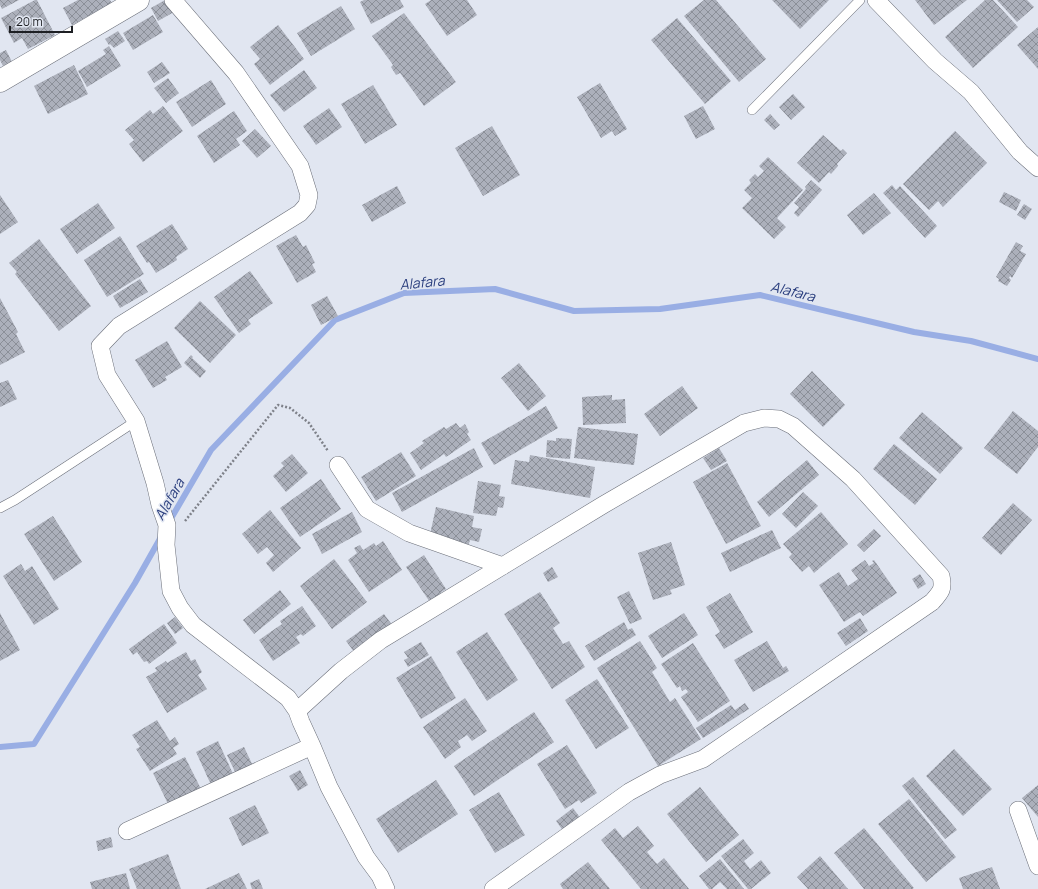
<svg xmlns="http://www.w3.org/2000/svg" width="1038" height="889" font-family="Manrope,sans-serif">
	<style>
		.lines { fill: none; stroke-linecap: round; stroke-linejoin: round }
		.stream { stroke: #99aee4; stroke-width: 6 }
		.building { fill: url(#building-cross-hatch) }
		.lane-casing { stroke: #6b6f79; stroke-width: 10 }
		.street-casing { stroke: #6b6f79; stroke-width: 18 }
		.secondary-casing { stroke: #6b6f79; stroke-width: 23 }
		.path { stroke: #7e8189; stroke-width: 2.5; stroke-dasharray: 2 2; stroke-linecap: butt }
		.lane { stroke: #fff; stroke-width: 9 }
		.street { stroke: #fff; stroke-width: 17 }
		.secondary { stroke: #fff; stroke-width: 22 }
		.labels { text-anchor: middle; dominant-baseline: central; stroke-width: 3; stroke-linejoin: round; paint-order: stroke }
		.water-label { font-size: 14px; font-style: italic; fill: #293d7d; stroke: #e1e6f1 }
	</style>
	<defs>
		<pattern id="building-cross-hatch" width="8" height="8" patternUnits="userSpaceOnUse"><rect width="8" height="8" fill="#acb0bb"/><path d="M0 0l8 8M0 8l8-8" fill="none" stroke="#8b8f98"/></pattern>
	</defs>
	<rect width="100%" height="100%" fill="#e1e6f1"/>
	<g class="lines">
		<path class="stream" d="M169,522L211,450L335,320L404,293L495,289L574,311L660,309L760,295L914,332L971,341L1038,359
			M0,747L34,744L135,583L161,537"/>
	</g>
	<path class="building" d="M0,0H19L2,9L0,5Z
		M35,0H37L55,35L28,49L22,38L14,43L1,18Z
		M78,0H110L112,3L72,25L63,8Z
		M165,0L174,12L158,21L151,8Z
		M364,0H400L404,7L371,24L360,2Z
		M431,0H467L477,15L447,36L425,4Z
		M704,0H716L766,59L739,82L684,16Z
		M772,0H829L800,29Z
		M915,0H967L934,25Z
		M985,0H993L1018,27L973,68L945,37Z
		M997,0H1027L1034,7L1017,22Z
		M341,6L355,29L311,56L297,33Z
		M404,13L456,82L424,106L400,73L396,75L391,67L393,65L372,36Z
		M153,15L163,32L133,50L123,33Z
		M677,18L731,81L705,104L651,40Z
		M278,25L304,59L270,85L254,64L260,59L250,47Z
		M1038,27V69L1017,45Z
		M118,31L125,41L114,48L110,44L109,45L105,39Z
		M109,46L121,66L87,87L78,71L106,54L103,50Z
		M6,50L12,62L3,66L0,60V53Z
		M162,62L170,73L154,83L147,72Z
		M74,65L88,94L48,114L34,86Z
		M304,70L317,88L284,112L270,95Z
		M168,78L179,93L166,103L154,88Z
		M211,80L226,104L192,127L176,102Z
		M600,83L627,129L615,136L612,131L601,138L577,97Z
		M373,85L397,125L365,144L341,104Z
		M793,94L805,107L791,120L779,107Z
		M163,106L183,131L143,162L129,144L134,140L125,130L150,110L153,114Z
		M703,106L715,129L696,139L684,116Z
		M329,108L342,127L316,145L303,126Z
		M234,111L247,131L236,139L240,145L214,163L197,136Z
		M770,114L780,125L774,130L764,120Z
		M492,126L520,175L483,196L455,148Z
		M255,129L271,146L257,158L242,141Z
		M955,131L987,163L943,207L938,201L929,210L903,184Z
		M823,135L841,151L843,149L847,153L837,164L838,166L831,174L829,172L819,183L797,163Z
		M768,157L803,190L777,218L786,227L774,239L742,208L752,198L744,190L751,183L749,180L755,174L758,177L764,171L759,166Z
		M811,180L822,190L798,217L794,213L799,207L794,203L806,189L805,187Z
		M892,185L896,190L900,186L937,226L925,238L883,193Z
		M397,186L406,203L372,222L362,205Z
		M1004,192L1021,200L1016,211L999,202Z
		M874,193L891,213L863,235L847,215Z
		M0,195L18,222L0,234Z
		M98,203L115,228L77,254L60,229Z
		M1024,204L1032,209L1025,220L1017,215Z
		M172,224L188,249L176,257L177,260L156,273L149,262L147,263L136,246Z
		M296,235L303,247L306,245L315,263L312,264L316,272L297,283L276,246Z
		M120,236L144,274L107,297L84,260Z
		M39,239L91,306L59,331L15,274L17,272L9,263Z
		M1016,242L1023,246L1020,251L1026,254L1012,278L1010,276L1009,278L1011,280L1007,286L998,281L999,279L996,277Z
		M250,271L273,303L248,320L251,324L239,333L214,297Z
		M140,279L148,292L120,308L113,296Z
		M327,296L338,316L321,325L311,305Z
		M0,298L18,332L16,334L25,352L0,365Z
		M200,301L236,335L210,363L174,328Z
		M167,341L182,367L165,377L167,380L153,388L135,360Z
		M191,355L193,357L192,358L206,371L200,378L184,363Z
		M519,363L546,396L528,411L501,378Z
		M812,371L845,405L823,427L790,394Z
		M8,380L17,399L0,407V383Z
		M682,386L698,408L660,436L644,414Z
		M612,395V400L625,399L626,423L583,425L582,397Z
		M546,406L558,428L494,465L481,443Z
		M1013,411L1038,431V447L1017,474L984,448Z
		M922,412L963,448L940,474L899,438Z
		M456,423L460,428L465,424L469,432L467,434L471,440L446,457L444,454L421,470L410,453L424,443L422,441L444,427L446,429Z
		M578,427L638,434L634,465L574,458Z
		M556,438L572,439L570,459L546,457L547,440L556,441Z
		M894,444L937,479L915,505L873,469Z
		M474,448L483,467L402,512L392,493Z
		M719,448L727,461L711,470L703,458Z
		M401,452L416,476L376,501L361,477Z
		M292,454L308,473L286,492L273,476L284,466L281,463Z
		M530,455L595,467L590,498L511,484L515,460L529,462Z
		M807,460L819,475L769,517L757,502Z
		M727,463L761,526L726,544L693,482Z
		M321,479L341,509L300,537L280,508Z
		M478,481L501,485L499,496L505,497L503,508L498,507L496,516L473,513Z
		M803,492L818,506L796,528L782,514Z
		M1013,503L1032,520L1001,555L982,538Z
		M436,507L474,516L472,527L482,529L479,542L470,540L468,547L429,539Z
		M270,510L301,548L273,572L266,563L274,555L267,547L258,554L242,534Z
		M352,512L362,532L322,554L312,534Z
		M821,512L848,544L814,573L809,566L802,572L789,557L792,554L783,544Z
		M53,516L82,562L54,581L24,534Z
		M874,529L881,536L864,552L857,545Z
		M772,530L781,548L730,572L721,553Z
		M383,541L402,570L369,592L348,560L357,553L354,548L360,545L363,550L374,543L376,546Z
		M671,542L685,585L670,590L672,594L653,600L638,553Z
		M424,555L446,589L440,593L443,597L432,605L406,567Z
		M334,559L367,602L332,629L300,586Z
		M865,560L869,566L874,563L872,561L874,560L897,593L863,616L860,612L844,622L819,585L839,572L848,586L858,579L851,570Z
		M21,564L25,571L32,566L59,609L34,625L3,576Z
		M552,567L558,577L548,582L543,573Z
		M920,574L926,584L918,589L912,579Z
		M280,590L291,604L254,634L243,620Z
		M629,591L642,619L630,624L617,597Z
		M540,592L560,623L553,628L563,644L569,641L585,667L552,689L504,614Z
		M730,593L753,632L724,649L715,635L720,632L706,607Z
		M302,606L316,626L303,636L301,634L296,637L300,643L273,661L259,640L282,624L280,621Z
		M0,613L20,650L0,661Z
		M684,613L698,635L662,658L648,636Z
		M384,614L393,626L355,653L346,641Z
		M175,617L183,628L175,634L167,623Z
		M860,618L868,631L846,646L837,633Z
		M624,622L628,630L632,628L636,635L594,661L585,646Z
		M164,624L177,643L149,664L147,661L144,662L137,652L133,655L129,649Z
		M487,632L518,680L487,701L456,652Z
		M640,641L657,668L652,672L670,702L675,698L701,739L658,766L597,668Z
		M767,641L783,668L786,666L789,671L753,692L734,660Z
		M421,642L429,655L408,667L404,660L408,658L404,652Z
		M693,643L730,701L698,722L681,697L688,692L686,689L682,691L680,686L677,688L661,664Z
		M186,652L191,661L195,659L202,672L198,675L207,689L167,713L146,677L157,671L155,668L166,661L167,663Z
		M431,656L456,698L421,719L396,678Z
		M597,679L629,728L596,749L565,700Z
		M465,698L487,731L472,741L467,735L458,741L461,747L445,759L423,727Z
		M745,703L749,709L703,738L696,728L731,705L735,710Z
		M534,712L554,742L474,796L454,766Z
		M157,720L170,741L175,737L179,744L173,748L177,754L150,771L136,749L140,747L132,735Z
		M218,741L234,776L212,787L196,752Z
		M567,745L597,793L581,803L579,800L565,809L537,764Z
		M244,747L254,768L237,776L227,755Z
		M954,749L992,789L963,816L926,776Z
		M185,757L201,789L169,806L153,773Z
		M300,770L308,785L298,791L289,776Z
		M913,777L957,830L945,839L902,786Z
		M436,780L458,814L398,853L376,819Z
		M1038,785V817L1022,798Z
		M700,787L739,835L706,862L667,814Z
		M499,792L525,835L495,853L469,810Z
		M909,799L956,857L926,882L878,824Z
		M255,805L269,833L242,846L229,818Z
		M573,808L581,819L564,832L556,821Z
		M638,826L654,846L647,852L657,864L664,858L689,889H641L601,840L615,828L623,838Z
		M864,828L914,888L912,889H864L834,853Z
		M111,837L113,847L98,851L96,841Z
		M743,839L754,853L744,861L750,869L761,860L771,873L751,889H748L721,856Z
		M168,854L181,889H137L129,869Z
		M820,856L848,889H808L797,877Z
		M720,859L744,889H727L720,882L712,889H709L699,876Z
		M588,862L610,889H563L560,884Z
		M992,867L1000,889H963L959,878Z
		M126,873L130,889H92L90,882Z
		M239,873L247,889H205Z
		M259,879L263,889H252L250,883Z"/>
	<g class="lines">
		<defs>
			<path id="lane" d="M752,110L860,0
				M0,508L15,500L136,421"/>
			<path id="street" d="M173,0L236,73L300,166L309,195L307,205L300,213L119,326L100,346L107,375L136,421L155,483L160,505L167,525L166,545L171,591L180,608L193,625L288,698L297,711L301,722L312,746L329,787L366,857L380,876L386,889
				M876,0L935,61L971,92L1020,152L1038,168
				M338,465L367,509L409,533L503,566
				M297,711L341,671L381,640L603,505L744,423L764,418L779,419L793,426L853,479L941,576C944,589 941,592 932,602L703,759L660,775L629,792L493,889
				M1018,810L1038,866
				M127,831L312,746"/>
			<path id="secondary" d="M0,81L138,0"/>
		</defs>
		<use href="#lane" class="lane-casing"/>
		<use href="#street" class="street-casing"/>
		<use href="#secondary" class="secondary-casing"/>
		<path class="path" d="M185,521L278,405L290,408L309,423L328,451"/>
		<use href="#lane" class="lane"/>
		<use href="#street" class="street"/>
		<use href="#secondary" class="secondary"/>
	</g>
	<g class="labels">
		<g class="water-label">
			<text transform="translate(422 282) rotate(-6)">Alafara</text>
			<text transform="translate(793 291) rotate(14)">Alafara</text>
			<text transform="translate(169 499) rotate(-60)">Alafara</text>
		</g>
	</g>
	<path d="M10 26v6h62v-6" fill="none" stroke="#1d1f23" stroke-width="2"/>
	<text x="16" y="26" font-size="12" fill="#1d1f23" stroke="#e1e6f1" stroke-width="3" paint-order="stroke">20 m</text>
</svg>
